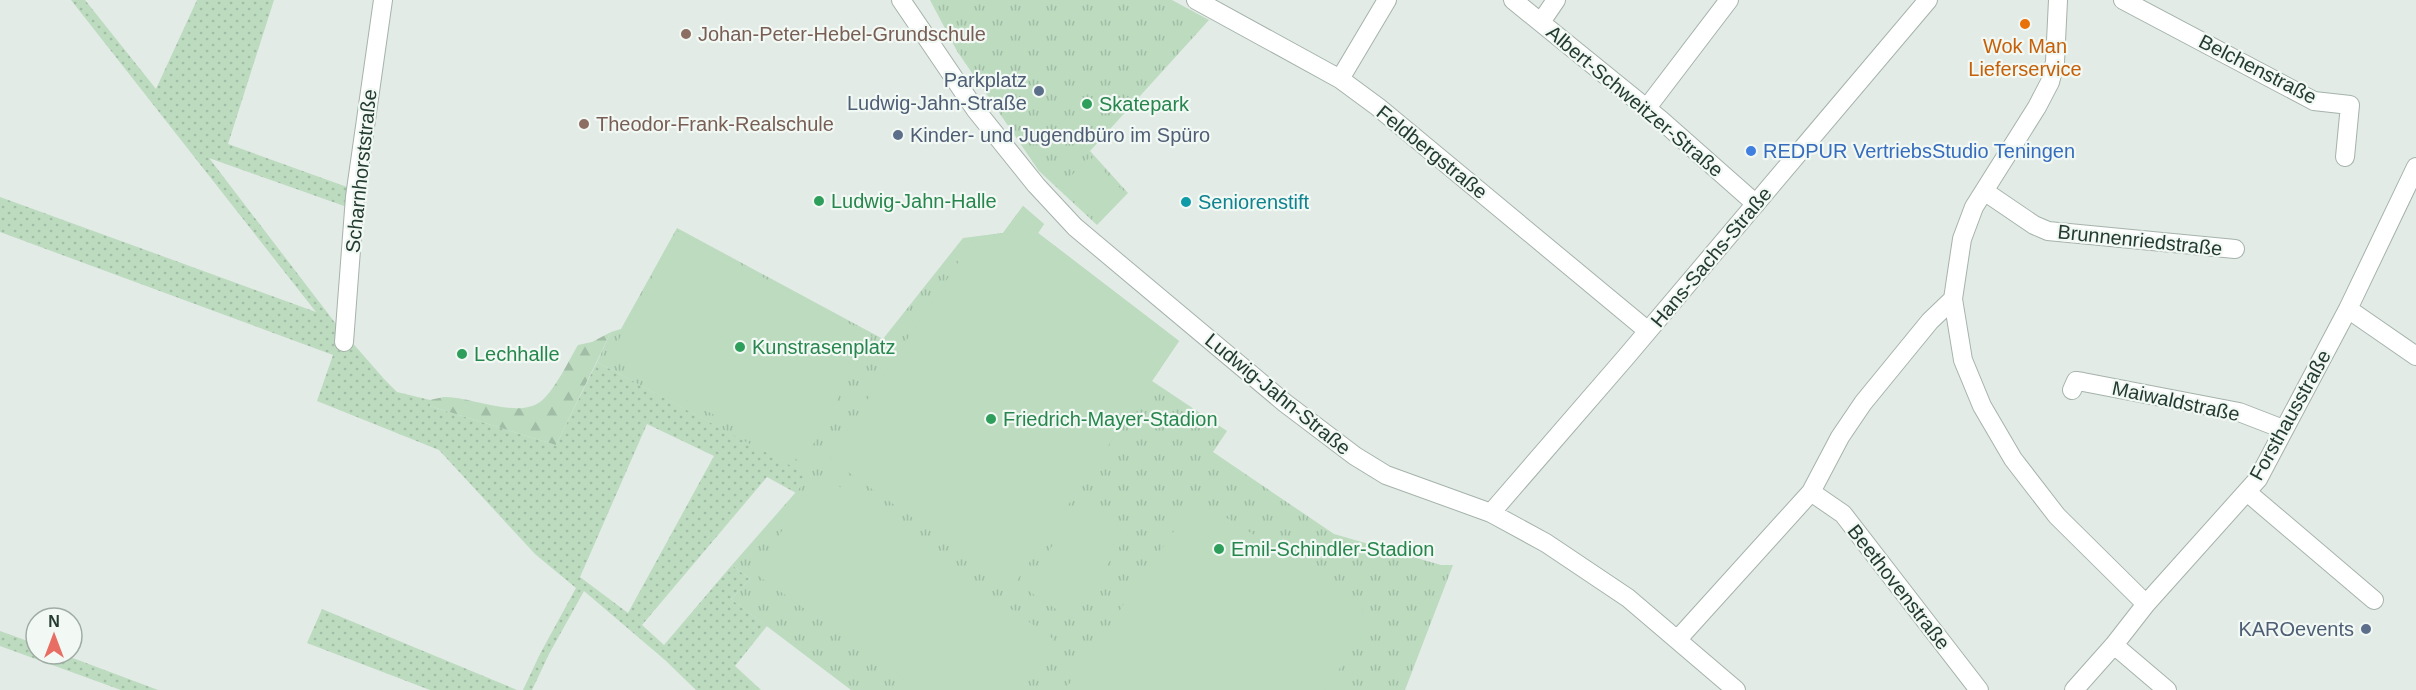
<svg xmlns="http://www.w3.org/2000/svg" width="2416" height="690" font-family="Arial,sans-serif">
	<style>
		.grass { fill: url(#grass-dots); fill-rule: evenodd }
		.forest { fill: url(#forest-firs) }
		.park { fill: url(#park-tufts) }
		.pitch { fill: #bcdbbf }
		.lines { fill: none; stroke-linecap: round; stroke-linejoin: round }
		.minor-casing { stroke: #a5b3ab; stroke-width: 20 }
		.minor { stroke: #fff; stroke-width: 18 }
		.food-dot { fill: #e8710a; stroke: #f2f8f4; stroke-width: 2 }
		.education-dot { fill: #8d6e63; stroke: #f2f8f4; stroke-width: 2 }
		.service-dot { fill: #5c6f8a; stroke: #f2f8f4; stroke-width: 2 }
		.leisure-dot { fill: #2e9e5b; stroke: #f2f8f4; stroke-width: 2 }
		.shop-dot { fill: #3f7fe0; stroke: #f2f8f4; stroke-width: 2 }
		.culture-dot { fill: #0f9aa8; stroke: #f2f8f4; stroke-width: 2 }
		.labels { text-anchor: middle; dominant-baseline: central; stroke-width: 4.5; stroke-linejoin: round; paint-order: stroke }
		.education-label { font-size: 20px; fill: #785e54; stroke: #f2f8f4; text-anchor: start }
		.food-label { font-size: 20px; fill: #c56008; stroke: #f2f8f4 }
		.street-label { font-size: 20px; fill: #233b31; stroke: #f2f8f4 }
		.service-label { font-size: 20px; fill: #4e5e75; stroke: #f2f8f4; text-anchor: end }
		.leisure-label { font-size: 20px; fill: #27864d; stroke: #f2f8f4; text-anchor: start }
		.shop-label { font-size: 20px; fill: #366cbe; stroke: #f2f8f4; text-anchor: start }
		.culture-label { font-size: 20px; fill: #0d838f; stroke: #f2f8f4; text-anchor: start }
	</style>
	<defs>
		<pattern id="grass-dots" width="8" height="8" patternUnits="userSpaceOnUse" patternTransform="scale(1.5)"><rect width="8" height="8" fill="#bcdbbf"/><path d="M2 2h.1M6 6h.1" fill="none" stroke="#a1bda5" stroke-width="1.8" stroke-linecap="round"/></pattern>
		<pattern id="forest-firs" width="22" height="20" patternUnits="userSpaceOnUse" patternTransform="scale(1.5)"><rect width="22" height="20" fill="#bcdbbf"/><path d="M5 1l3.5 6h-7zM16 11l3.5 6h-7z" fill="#a1bda5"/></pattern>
		<pattern id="park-tufts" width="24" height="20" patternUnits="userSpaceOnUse" patternTransform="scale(1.5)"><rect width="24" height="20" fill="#bcdbbf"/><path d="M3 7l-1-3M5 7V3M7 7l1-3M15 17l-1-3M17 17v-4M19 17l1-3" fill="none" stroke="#a1bda5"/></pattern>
	</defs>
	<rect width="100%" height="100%" fill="#e2ebe5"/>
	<path class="grass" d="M71,0H85L156,89L197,0H274L228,144L347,187V207L209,158L336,324L384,379L397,392L430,400V406L556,445L597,362L811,476L796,493L767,477L642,625L664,645L732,565L750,579L731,599L767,626L735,666L761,690H696L665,660L584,591L549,654L532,690H523L540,654L576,588L535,554L439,450L317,401L333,355L0,232V197L316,312ZM647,424L714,456L628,613L580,577Z
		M322,609L517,690H430L307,643Z
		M0,631L36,644V654H62L158,690H121L0,646Z"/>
	<path class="forest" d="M611,332L556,445L430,406V400C434,399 439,398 444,397C470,396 516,419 540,402C554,392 569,360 578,345L592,342Z"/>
	<path class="park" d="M930,0H1172L1209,20L1090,151L1128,193L1097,225L1039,171L957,51Z
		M1023,206L1044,224L1038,233L1179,341L1152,381L1227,431L1213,452L1334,534L1441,565H1453L1405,690H851L731,599L750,579L732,565L810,476L597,362L611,332L621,329L677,228L883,339L963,238L1003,233Z"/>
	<path class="pitch" d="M1090,157L1125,193L1101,216L1068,179Z
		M1023,206L1044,224L1038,233L1179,341L1012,588L831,460L830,456L975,237L1003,233Z
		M677,231L872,336L803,463L609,358Z
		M822,474L1053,639L1016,690H919L753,572Z
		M1196,499L1359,600L1365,623L1352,650L1325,690H1065Z
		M1081,503L1128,534L1071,619L1024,588Z"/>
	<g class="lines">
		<defs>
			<path id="minor" d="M901,0L975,109L1036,185L1075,227L1285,403L1355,456L1386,475L1491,513L1546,543L1628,598L1736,690
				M1196,0L1340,79L1378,107L1648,331
				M1513,0L1661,120L1756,204
				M2058,0L2055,62L2050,82L2037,107L1974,207L1962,239L1953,299L1963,360L1982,406L2013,459L2057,516L2146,604
				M2123,0L2314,101L2350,105L2345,157
				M1541,22L1556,0
				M1340,79L1387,0
				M1646,109L1729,0
				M1984,191L2034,225L2048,231L2235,249
				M2348,309L2416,356
				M344,342L355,197L383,0
				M2072,390L2076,381L2083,382L2239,412L2283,429
				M1811,492L1843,514L1979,690
				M2247,492L2374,600
				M1491,513L1626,357L1928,0
				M1678,639L1811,492L1840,437L1863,403L1930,321L1953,299
				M2114,645L2167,690
				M2074,690L2114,645L2146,604L2258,479L2348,309L2416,167"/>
		</defs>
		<use href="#minor" class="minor-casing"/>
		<use href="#minor" class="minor"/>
	</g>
	<circle class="food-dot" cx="2025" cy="24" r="6"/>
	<g class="education-dot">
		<circle cx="686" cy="34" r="6"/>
		<circle cx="584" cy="124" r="6"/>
	</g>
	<g class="service-dot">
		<circle cx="1039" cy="91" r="6"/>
		<circle cx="898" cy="135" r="6"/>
		<circle cx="2366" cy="629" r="6"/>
	</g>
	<g class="leisure-dot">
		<circle cx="1087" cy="104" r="6"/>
		<circle cx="819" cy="201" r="6"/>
		<circle cx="740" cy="347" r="6"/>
		<circle cx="462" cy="354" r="6"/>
		<circle cx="991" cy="419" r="6"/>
		<circle cx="1219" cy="549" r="6"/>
	</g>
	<circle class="shop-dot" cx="1751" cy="151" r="6"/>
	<circle class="culture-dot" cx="1186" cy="202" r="6"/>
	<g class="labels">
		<g class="education-label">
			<text x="698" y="34">Johan-Peter-Hebel-Grundschule</text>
			<text x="596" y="124">Theodor-Frank-Realschule</text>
		</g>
		<g class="food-label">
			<text x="2025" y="46">Wok Man<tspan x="2025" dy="23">Lieferservice</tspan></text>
		</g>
		<g class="street-label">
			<text transform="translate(2258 69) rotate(27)">Belchenstraße</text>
			<text transform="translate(1635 101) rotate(40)">Albert-Schweitzer-Straße</text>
			<text transform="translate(1432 152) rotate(39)">Feldbergstraße</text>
			<text transform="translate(361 171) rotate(-84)">Scharnhorststraße</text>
			<text transform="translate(2140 240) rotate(6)">Brunnenriedstraße</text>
			<text transform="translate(1711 257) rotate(-50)">Hans-Sachs-Straße</text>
			<text transform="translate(1278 394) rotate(39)">Ludwig-Jahn-Straße</text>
			<text transform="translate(2176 401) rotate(12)">Maiwaldstraße</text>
			<text transform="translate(2290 415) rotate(-61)">Forsthausstraße</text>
			<text transform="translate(1899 587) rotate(52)">Beethovenstraße</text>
		</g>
		<g class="service-label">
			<text x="1027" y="80">Parkplatz<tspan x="1027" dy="23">Ludwig-Jahn-Straße</tspan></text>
			<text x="910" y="135" text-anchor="start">Kinder- und Jugendbüro im Spüro</text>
			<text x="2354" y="629">KAROevents</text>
		</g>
		<g class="leisure-label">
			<text x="1099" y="104">Skatepark</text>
			<text x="831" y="201">Ludwig-Jahn-Halle</text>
			<text x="752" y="347">Kunstrasenplatz</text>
			<text x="474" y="354">Lechhalle</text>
			<text x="1003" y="419">Friedrich-Mayer-Stadion</text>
			<text x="1231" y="549">Emil-Schindler-Stadion</text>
		</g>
		<g class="shop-label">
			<text x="1763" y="151">REDPUR VertriebsStudio Teningen</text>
		</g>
		<g class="culture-label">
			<text x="1198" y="202">Seniorenstift</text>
		</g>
	</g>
	<g transform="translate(54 636)"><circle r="28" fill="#f2f8f4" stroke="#9faca6" stroke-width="1.5"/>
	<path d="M0-4.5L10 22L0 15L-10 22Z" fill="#e86e63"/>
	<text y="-9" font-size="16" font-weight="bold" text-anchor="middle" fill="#233b31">N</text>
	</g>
</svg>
